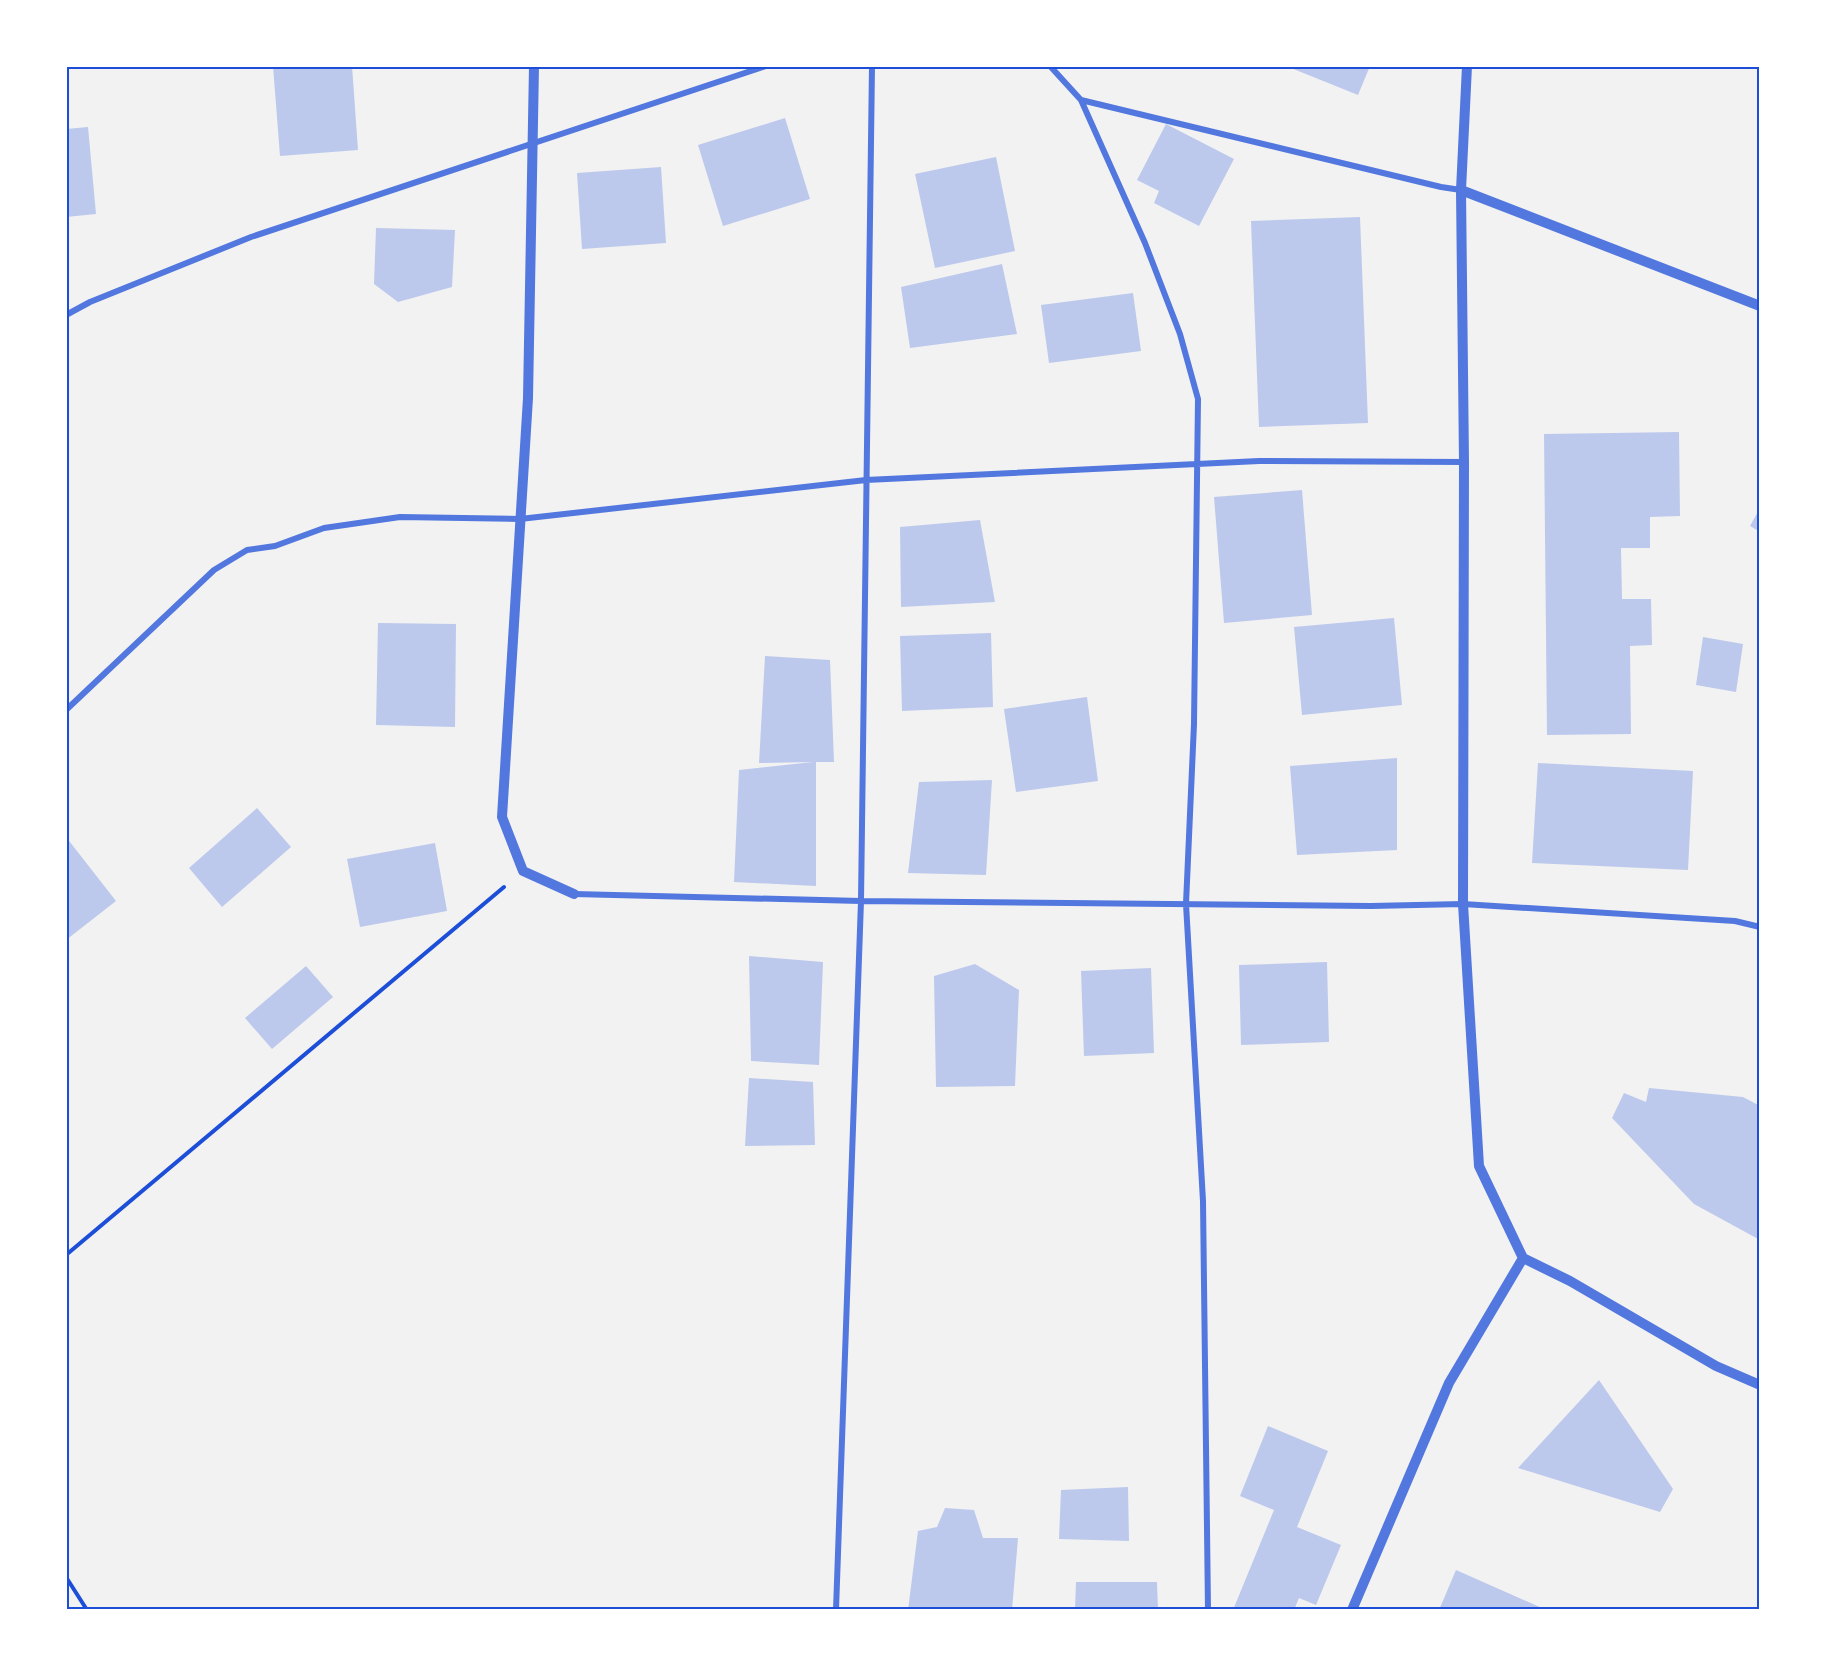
<svg xmlns="http://www.w3.org/2000/svg" width="1826" height="1676" font-family="Arial,sans-serif">
	<style>
		.building { fill: #bdc9ec }
		.lines { fill: none; stroke-linecap: round; stroke-linejoin: round }
		.path { stroke: #1d4ed8; stroke-width: 4 }
		.minor { stroke: #5277de; stroke-width: 6 }
		.tertiary { stroke: #5277de; stroke-width: 10 }
		.neatline { fill: none; stroke: #1d4ed8; stroke-width: 2 }
	</style>
	<rect width="100%" height="100%" fill="#f2f2f2"/>
	<path class="building" d="M273,66H352L358,150L280,156Z
		M1286,66H1370L1358,95Z
		M785,118L810,199L723,226L698,145Z
		M1166,124L1234,159L1199,226L1154,203L1159,191L1137,180Z
		M88,127L96,214L66,217V129Z
		M996,157L1015,251L935,268L915,174Z
		M661,167L666,243L582,249L577,173Z
		M1360,217L1368,423L1259,427L1251,221Z
		M376,228L455,230L452,287L398,302L374,284Z
		M1002,264L1017,334L910,348L901,287Z
		M1133,293L1141,351L1049,363L1041,305Z
		M1679,432L1680,516L1650,517V548H1621L1622,599H1651L1652,645L1630,646L1631,734L1547,735L1544,434Z
		M1302,490L1312,615L1224,623L1214,497Z
		M1760,508V532L1750,526Z
		M980,520L995,602L901,607L900,527Z
		M1394,618L1402,705L1302,715L1294,627Z
		M378,623L456,624L455,727L376,725Z
		M991,633L993,707L902,711L900,636Z
		M1703,637L1743,644L1736,692L1696,685Z
		M765,656L830,660L834,762H816V886L734,882L739,770L813,762L759,763Z
		M1087,697L1098,781L1016,792L1004,709Z
		M1397,758V850L1297,855L1290,766Z
		M1538,763L1693,771L1688,870L1532,863Z
		M992,780L986,875L908,873L919,782Z
		M257,808L291,847L222,907L189,868Z
		M66,837L116,901L66,940Z
		M435,843L447,911L360,927L347,859Z
		M749,956L823,962L819,1065L751,1061Z
		M1327,962L1329,1042L1241,1045L1239,965Z
		M975,964L1019,990L1015,1086L936,1087L934,976Z
		M306,966L333,997L272,1049L245,1018Z
		M1151,968L1154,1053L1084,1056L1081,971Z
		M749,1078L813,1082L815,1145L745,1146Z
		M1649,1088L1743,1097L1760,1106V1240L1694,1204L1612,1118L1624,1093L1646,1102Z
		M1599,1380L1673,1489L1660,1512L1518,1468Z
		M1268,1426L1328,1451L1297,1527L1341,1545L1316,1605L1299,1598L1294,1610H1233L1274,1510L1240,1496Z
		M1128,1487L1129,1541L1059,1539L1061,1490Z
		M945,1508L974,1510L983,1538H1018L1012,1610H908L918,1531L937,1527Z
		M1456,1570L1542,1608L1541,1610H1439Z
		M1076,1582H1157L1158,1610H1075Z"/>
	<g class="lines">
		<path class="path" d="M66,1255L504,887
			M66,1577L87,1610"/>
		<path class="minor" d="M1050,66L1081,100L1145,243L1180,334L1198,399L1194,724L1186,904L1203,1201L1208,1610
			M1081,100L1441,187L1461,190
			M66,315L90,302L251,237L766,66
			M66,710L214,570L247,550L275,546L324,528L400,517L520,519L866,480L1259,461L1464,462
			M574,894L861,901L1371,906L1463,904L1735,921L1760,927
			M836,1610L861,901L872,66"/>
		<path class="tertiary" d="M534,66L528,398L502,817L523,871L574,894
			M1467,66L1461,190L1464,462L1463,904L1479,1166L1523,1258L1570,1281L1716,1366L1760,1385
			M1461,190L1760,306
			M1352,1610L1449,1383L1523,1258"/>
	</g>
	<rect width="1826" height="1676" fill="none" stroke="#ffffff" stroke-width="135"/>
	<rect x="68" y="68" width="1690" height="1540" class="neatline"/>
</svg>
